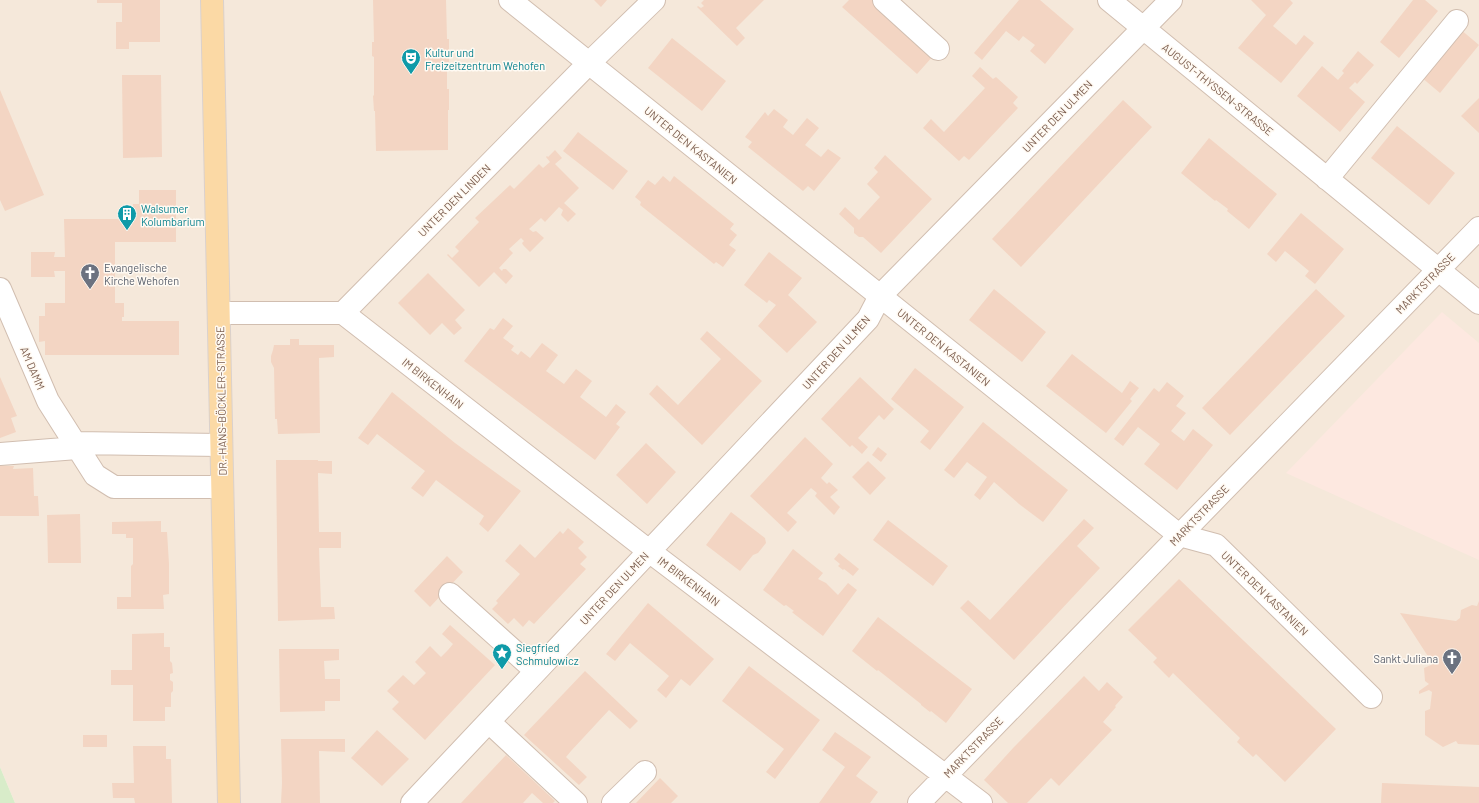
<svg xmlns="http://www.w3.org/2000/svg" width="1479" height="803" font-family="Barlow,sans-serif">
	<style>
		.residential { fill: #f5e8da }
		.commercial { fill: #fde8e0 }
		.green { fill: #d8ecc9 }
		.building { fill: #f3d5c3 }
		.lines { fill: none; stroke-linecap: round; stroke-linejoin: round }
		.minor-casing { stroke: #d1beb0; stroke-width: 24 }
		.major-casing { stroke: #dad1cd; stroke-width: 24 }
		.minor { stroke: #fff; stroke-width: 22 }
		.major { stroke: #fbd9a5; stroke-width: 22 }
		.labels { text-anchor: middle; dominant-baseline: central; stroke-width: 3; stroke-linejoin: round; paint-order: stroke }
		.culture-label { font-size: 11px; fill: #0d838f; stroke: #fffaf3; text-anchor: start }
		.street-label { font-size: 11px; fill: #7a5c4d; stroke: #fffaf3 }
		.worship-label { font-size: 11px; fill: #5b616d; stroke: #fffaf3; text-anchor: start }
	</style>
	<rect width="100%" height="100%" fill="#fdf6ec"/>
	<path class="residential" d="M0,0H1479V803H15L0,767Z"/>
	<path class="commercial" d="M1442,312L1479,343V560L1286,473Z"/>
	<path class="green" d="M0,767L15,803H0Z"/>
	<path class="building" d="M97,0H160V42H129V49H116V22H122V3H97Z
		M373,0H446L447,39H449V62H447V89H449V110H448V150L376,151L375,111H374L373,96L374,95V57L372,56V42H374Z
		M594,0H607L601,7Z
		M704,0H764L736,28L745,38L737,46L697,7L698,6L701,8L704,6L701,3Z
		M849,0H873L934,55L917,74L842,7Z
		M1019,0H1040L1074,29L1045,64L1030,51L1035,45L1023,36L1019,41L1006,31L982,60L974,53Z
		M1251,0H1290L1293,3L1273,26L1296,45L1304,35L1314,43L1281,83L1238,48L1266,15Z
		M1413,0H1425L1438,11L1399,58L1380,42Z
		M1460,29L1479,45L1440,93L1421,77Z
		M672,38L726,81L702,111L648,68Z
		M1358,51L1374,65L1357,84L1355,82L1349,88L1365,102L1340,132L1297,96L1322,66L1338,80L1344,73L1342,71Z
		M980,67L993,79L996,77L1018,97L1013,103L1018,108L969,160L964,156L959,161L923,128L931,119L944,132L985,88L972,76Z
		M122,75H161L162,157L123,158Z
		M0,90L44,195L5,211L0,200Z
		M1479,98V133L1461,116Z
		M1123,100L1152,127L1021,267L992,239Z
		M774,109L788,120L783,127L793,135L807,118L819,128L805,145L821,157L828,149L841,158L814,191L808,186L803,191L748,147L752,142L745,137L765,112L768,116Z
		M1397,126L1455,173L1429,205L1371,158Z
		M578,132L628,171L613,190L563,151Z
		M1209,138L1277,194L1249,229L1227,211L1228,209L1216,200L1215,201L1181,173Z
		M555,150L562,158L555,164L579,188L564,203L576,214L568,222L561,215L563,210L559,207L545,222L541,218L529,229L533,232L536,231L544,238L530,252L523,245L522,243L524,241L521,238L509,249L513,253L499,268L502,271L503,269H506L513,276L506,284L494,272L479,287L447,255L448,254L452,258L459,251L455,247L479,222L475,218L510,185L514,189L539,164L543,168L550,162L546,157L547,156L548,157Z
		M885,155L932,199L881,253L863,237H859L854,233V228L839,214L845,207L859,220L880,197L867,184L878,172L874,168Z
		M663,176L670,182L674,176L734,224L730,229L737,235L729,245L736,250L723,267L716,262L714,264L640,205L641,202L635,197L648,180L655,185Z
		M139,190H176V242H115V303H124V317H122V321H179V355H45V341L39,342V316H45V303H65V271H54L55,277H31V252H55L54,257H65L64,219H133V204H139Z
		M1301,213L1344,249L1315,284L1305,276L1309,271L1285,251L1276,262L1267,254Z
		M769,252L802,278L788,295L817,322L787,353L758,326L776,305L769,300L767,303L744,285Z
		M428,273L465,310L455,320L462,328L454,335L442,323L430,335L398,303Z
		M994,289L1046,332L1022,362L969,320Z
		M1316,289L1345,316L1230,435L1202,408Z
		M503,318L513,326L503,338L514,346L511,350L518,355L521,351L530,358L542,343L558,355L546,371L564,384L576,369L592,381L580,397L606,417L616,404L626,412L616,424L620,427L595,460L464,361L490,328L494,330Z
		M707,331L762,381L702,445L649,394L657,385L678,405L721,359L700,339Z
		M290,339H299V345H334V357L319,358L320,433L278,434L277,419H275L274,368L271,362V356L273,350L274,345H290Z
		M1072,354L1122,393L1130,381L1139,388L1130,399L1132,401L1106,433L1046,386Z
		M915,368L964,407L930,450L920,442L929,431L891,399Z
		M0,377L17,416L11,418L16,432L0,438Z
		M860,377L894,409L884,420L879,415L858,438L868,447L862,454L852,445L850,447L821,419Z
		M1167,382L1184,396L1176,406L1186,413L1171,431L1184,441L1193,429L1213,445L1177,490L1144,464L1160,444L1138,427L1123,446L1114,439L1154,388L1159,392Z
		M392,392L455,443L521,491L488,532L479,524L484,516L436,480L423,497L411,488L425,471L377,434L368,445L358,438Z
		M983,422L1068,490L1043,522L1019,504L994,482L980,500L974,495L987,477L967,462L954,478L944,470Z
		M805,437L833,464L821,478L827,484L829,482L838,490L830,497L840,507L834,515L815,496L817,493L811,488L787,513L797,522L788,532L750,496Z
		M646,443L676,472L647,504L616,475Z
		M878,447L887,454L881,462L872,455Z
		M276,460H318V461H332V474L318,473L319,532H341V548H319L321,607H334L335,619L278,621Z
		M868,461L886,478L870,495L852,477Z
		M0,466H14L13,469L33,468L34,496H38L39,516H0Z
		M731,512L765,538L766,543L758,553L753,555L740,571L706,545Z
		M80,514L81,563H48L47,515Z
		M1084,519L1094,528L1077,546L1100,568L1014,660L960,608L968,600L990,620Z
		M888,520L948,566L933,586L873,540Z
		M161,521V532H167L169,564V594L163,595L164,609H117V597H131V566L133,564V538H126V534H112V522Z
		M568,528L584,542L578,548L587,557L580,564L586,569L534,624L529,620L523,627L514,618L508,624L492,609L498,603L496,601L520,574L505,561L520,544L535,558L560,531L563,534Z
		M793,549L823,573L818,579L826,583L838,595L848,583L857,590L823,636L793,613L792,612L794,611L786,605L784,606L763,590Z
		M839,553L859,569L853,576L844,569L843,570L838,566L840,564L834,559Z
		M447,556L463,572L430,607L414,591Z
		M1179,579L1336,729L1285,782L1256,754L1253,757L1237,742L1240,738L1173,673L1169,678L1153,662L1157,658L1128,630Z
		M1479,601V745L1458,744L1456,741L1443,747L1425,735V711L1430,709L1432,692L1429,690L1419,694V691L1429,684L1425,681L1424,668L1431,665V661L1400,613L1456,621L1460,618L1461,610L1472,605L1477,606Z
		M648,603L714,659L690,686L681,679L666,698L657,690L669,676L630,643L615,661L606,654Z
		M878,617L972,689L946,723L931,711L930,712L921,705V704L878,670L877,671L852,651Z
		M450,625L495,665L425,740L392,709L399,702L387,691L403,675L414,685L426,673L415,662L430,646L441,657L448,650L453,644L442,634Z
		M164,633V647H170V661L172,663L173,673L170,674V680L173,682V691L171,693V707H165V721H133V685H111V670H132V634Z
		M279,649H339V660L324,661L325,679H340V701H325V711L280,712Z
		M749,666L820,720L775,779L766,772L784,749L722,701Z
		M585,671L638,721L630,729L609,710L571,751L566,757L587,777L579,785L524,735Z
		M1084,676L1099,691L1107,682L1123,697L1115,706L1116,707L1103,722L1112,730L1059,786L1051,778L1027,803H1008L984,780L1014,747Z
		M377,730L409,759L382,786L351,758Z
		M835,732L871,757L856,776L878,792L870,803H819L845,767L822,750Z
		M83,735H107V747H83Z
		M281,739H345V752L319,751L320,803H281L282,783Z
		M133,746H166V759H171L172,803H135L134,798H113L112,783H134Z
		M506,755L555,801L553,803H543L532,793L523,803H461Z
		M660,778L678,796L671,803H636Z
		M1382,783L1479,787V803H1381Z"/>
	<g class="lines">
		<defs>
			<path id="minor" d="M510,0L1179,535L1216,545L1371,697
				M884,0L938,49
				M1109,0L1479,303
				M1327,179L1457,21
				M0,289L48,401L95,475L114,487H222
				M219,313H343L588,64L654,0
				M343,313L649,551L981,803
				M74,443L221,445
				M0,454L77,448
				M450,594L536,671
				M489,722L576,803
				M412,803L868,319L880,296L1171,0
				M613,803L645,772
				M919,803L1479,228"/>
			<path id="major" d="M212,0L229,803"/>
		</defs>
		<use href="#minor" class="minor-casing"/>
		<use href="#major" class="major-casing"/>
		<use href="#minor" class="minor"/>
		<use href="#major" class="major"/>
	</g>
	<defs>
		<symbol id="theatre-pin" viewBox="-11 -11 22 30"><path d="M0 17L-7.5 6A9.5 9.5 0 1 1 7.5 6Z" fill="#0f9aa8" stroke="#fffaf3"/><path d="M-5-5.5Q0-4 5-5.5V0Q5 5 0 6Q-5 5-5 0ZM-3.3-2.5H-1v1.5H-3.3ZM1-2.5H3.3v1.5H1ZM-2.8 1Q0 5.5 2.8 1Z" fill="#fff"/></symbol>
		<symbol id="building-pin" viewBox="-11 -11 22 30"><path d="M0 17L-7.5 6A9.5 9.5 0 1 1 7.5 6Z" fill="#0f9aa8" stroke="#fffaf3"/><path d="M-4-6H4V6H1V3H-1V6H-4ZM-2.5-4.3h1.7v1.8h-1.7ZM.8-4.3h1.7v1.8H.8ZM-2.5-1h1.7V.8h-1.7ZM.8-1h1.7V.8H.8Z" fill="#fff"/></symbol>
		<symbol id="church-pin" viewBox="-11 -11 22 30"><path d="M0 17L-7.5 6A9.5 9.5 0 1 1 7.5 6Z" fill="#6b7280" stroke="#fffaf3"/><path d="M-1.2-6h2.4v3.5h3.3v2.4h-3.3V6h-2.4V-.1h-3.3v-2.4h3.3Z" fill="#fff"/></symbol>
		<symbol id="sight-pin" viewBox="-11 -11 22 30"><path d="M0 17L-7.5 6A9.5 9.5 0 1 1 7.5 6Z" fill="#0f9aa8" stroke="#fffaf3"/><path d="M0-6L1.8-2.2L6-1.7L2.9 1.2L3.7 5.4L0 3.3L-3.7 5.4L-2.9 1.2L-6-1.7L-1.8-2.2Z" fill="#fff"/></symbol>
	</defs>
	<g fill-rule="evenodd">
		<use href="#theatre-pin" x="400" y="47" width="22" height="30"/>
		<use href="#building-pin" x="116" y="203" width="22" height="30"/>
		<use href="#church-pin" x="79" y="262" width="22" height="30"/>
		<use href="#sight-pin" x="491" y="642" width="22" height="30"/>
		<use href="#church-pin" x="1441" y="647" width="22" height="30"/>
	</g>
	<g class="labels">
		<g class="culture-label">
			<text x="425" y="52">Kultur und<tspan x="425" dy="13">Freizeitzentrum Wehofen</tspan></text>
			<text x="141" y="208">Walsumer<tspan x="141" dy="13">Kolumbarium</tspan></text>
			<text x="516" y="647">Siegfried<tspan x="516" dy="13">Schmulowicz</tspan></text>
		</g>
		<g class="street-label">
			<text transform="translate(1218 89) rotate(39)">AUGUST-THYSSEN-STRASSE</text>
			<text transform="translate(1057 116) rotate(-46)">UNTER DEN ULMEN</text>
			<text transform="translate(691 145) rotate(39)">UNTER DEN KASTANIEN</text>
			<text transform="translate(454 200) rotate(-45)">UNTER DEN LINDEN</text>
			<text transform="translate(1425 283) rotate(-46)">MARKTSTRASSE</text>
			<text transform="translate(944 347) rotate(39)">UNTER DEN KASTANIEN</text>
			<text transform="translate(836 352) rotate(-48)">UNTER DEN ULMEN</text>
			<text transform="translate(33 368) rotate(67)">AM DAMM</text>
			<text transform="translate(433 383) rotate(38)">IM BIRKENHAIN</text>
			<text transform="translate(221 401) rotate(-91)">DR.-HANS-BÖCKLER-STRASSE</text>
			<text transform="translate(1199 515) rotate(-46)">MARKTSTRASSE</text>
			<text transform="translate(689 581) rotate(37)">IM BIRKENHAIN</text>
			<text transform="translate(614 588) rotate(-47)">UNTER DEN ULMEN</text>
			<text transform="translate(1265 593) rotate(44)">UNTER DEN KASTANIEN</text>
			<text transform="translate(973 747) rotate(-46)">MARKTSTRASSE</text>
		</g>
		<g class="worship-label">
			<text x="104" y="267">Evangelische<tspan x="104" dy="13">Kirche Wehofen</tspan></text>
			<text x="1438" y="658" text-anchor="end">Sankt Juliana</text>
		</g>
	</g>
</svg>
